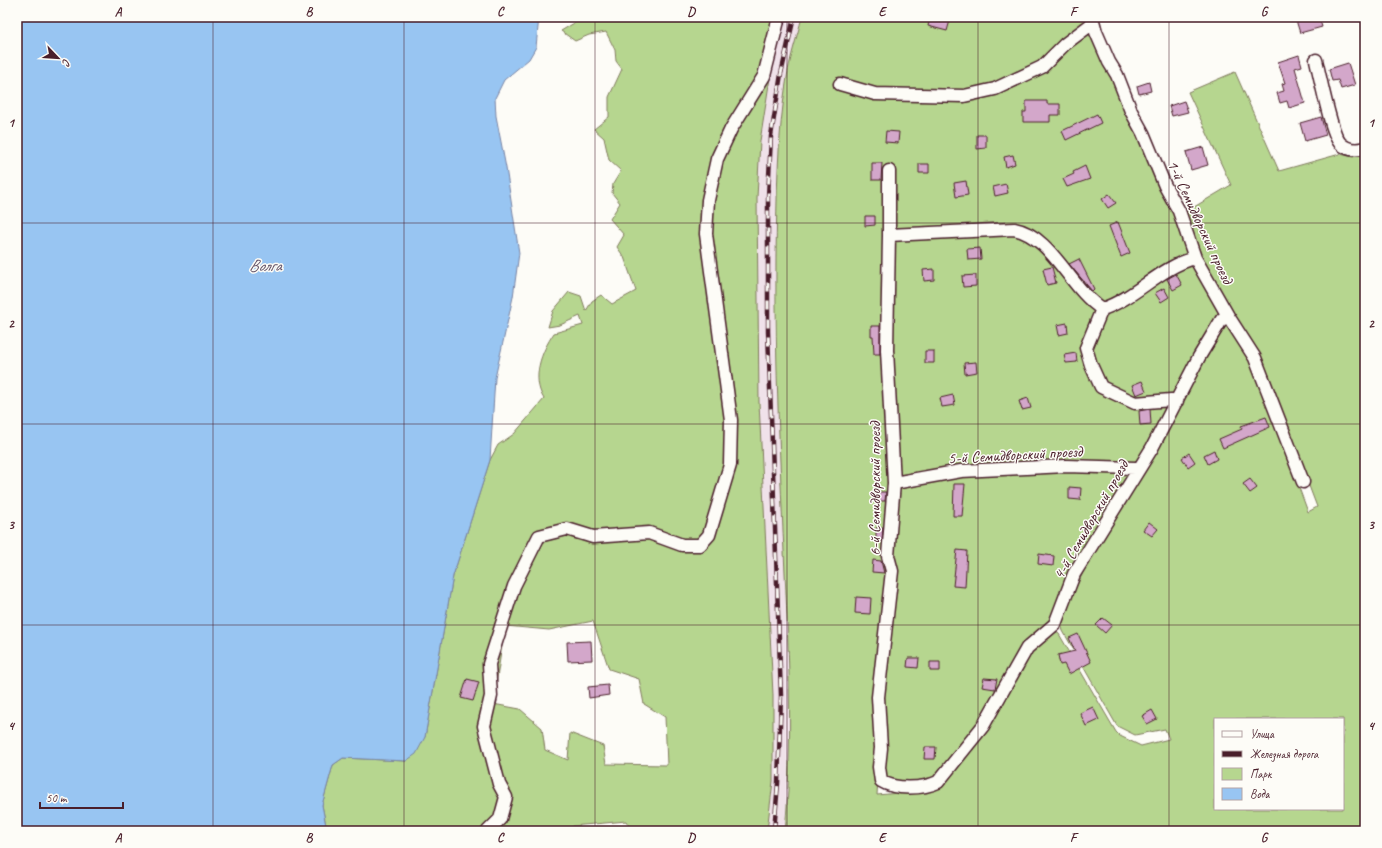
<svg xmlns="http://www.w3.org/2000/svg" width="1382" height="848" font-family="Caveat,sans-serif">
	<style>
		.built { fill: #f0e2ea }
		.green { fill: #b6d68f; stroke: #807a5d; fill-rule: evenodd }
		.water { fill: #98c5f2; stroke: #7983a2 }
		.building { fill: #d3a7ca; stroke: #4a1f2b }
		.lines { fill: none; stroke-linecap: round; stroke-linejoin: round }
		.street-casing { stroke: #4a1f2b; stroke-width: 15 }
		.street { stroke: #fdfcf7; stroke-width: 12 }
		.rail-casing { stroke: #4a1f2b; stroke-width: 4.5 }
		.rail { stroke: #fdfcf7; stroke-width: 3; stroke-dasharray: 9; stroke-linecap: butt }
		.grid { fill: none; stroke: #4a1f2b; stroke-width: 1; stroke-opacity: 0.55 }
		.labels { text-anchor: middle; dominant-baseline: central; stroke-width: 3; stroke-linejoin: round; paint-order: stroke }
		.street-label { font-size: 16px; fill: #4a1f2b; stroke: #fdfcf7 }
		.water-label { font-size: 17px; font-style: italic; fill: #615167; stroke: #fdfcf7 }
		.neatline { fill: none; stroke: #4a1f2b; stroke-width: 1.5 }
		.grid-label { font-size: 13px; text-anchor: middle; font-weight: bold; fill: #4a1f2b }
	</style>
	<rect width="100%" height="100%" fill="#fdfcf7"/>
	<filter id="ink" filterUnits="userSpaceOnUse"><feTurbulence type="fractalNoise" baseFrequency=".025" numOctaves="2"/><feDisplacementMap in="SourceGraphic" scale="8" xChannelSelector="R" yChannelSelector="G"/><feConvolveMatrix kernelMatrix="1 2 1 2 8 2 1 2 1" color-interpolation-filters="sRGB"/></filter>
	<g filter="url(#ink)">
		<path class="built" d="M783,17H802L787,76L780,136L777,197L775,332L790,694L788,799L785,831H767L773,781V695L759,402L757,198L760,141L770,78Z"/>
		<path class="green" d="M584,17H783L770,78L760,141L757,198L759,402L773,695V781L767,831H632L626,821L573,826V831H327L322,805L333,765L343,758L406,761L425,737L453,576L490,460L498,445L514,434L544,399C531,378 541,352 554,333L583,325L580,316L560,325L548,327L553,311L569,292L581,296L586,311L592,301L601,295L612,304L636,291L624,257L617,247L624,235L610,219L620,203L612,193L613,184L621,171L609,160L604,138L594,129L609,117V97L622,69L616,61L615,50L606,32L589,35L575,41L561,31ZM593,621L609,669L639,679L644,704L665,717L667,765L606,764L603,746L570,733L568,760L545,750L542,728L520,709L493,704L505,626L549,630Z
			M802,17H1088L1091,31L1175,211L1189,253L1113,304L1101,305L1025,228L902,233L892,227L889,573L877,795L933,790L943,782L1028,651L1055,631L1059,634L1116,732L1120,736L1141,746L1169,739L1165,729L1135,735L1117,726L1063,631L1060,621L1097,543L1203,359L1226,323L1251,359L1308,512L1317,507L1260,356L1207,268L1184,213L1231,185L1188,92L1235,72L1279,171L1340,154L1353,157L1365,153V831H785C793,745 789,659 785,573C780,467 775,362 776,257C777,197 777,136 787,77C790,57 797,37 802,17ZM1215,719H1343V809H1215Z
			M1015,231L1045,252L1096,310L1085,341L1100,391L1170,405L1137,464L901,479L895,474L892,243L896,239Z
			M1187,263L1197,266L1220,314L1176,392L1170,396L1135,401L1108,388L1092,361L1090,342L1103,315Z
			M1132,471L1051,619L996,699L938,776L924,784L885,780L881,696L898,486L963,473Z"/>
		<path class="water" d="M17,17H539L536,47L529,59L504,80L495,98L496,116L506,168L519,253L513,297L495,378L490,460L453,576L425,737L416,754L406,761L343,758L333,765L322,805L327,831H17Z"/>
		<path class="building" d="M930,17H951L947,31L928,26Z
			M1295,17H1319L1322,27L1300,33Z
			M1299,55L1302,66L1295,68L1305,103L1289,108L1287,101L1280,103L1277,93L1284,91L1282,84L1285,83L1278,62Z
			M1348,63L1355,85L1341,89L1338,80L1332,81L1329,69Z
			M1149,82L1151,91L1139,94L1137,86Z
			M1026,101H1047V104H1060V115H1050V122H1023V112H1026Z
			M1184,101L1188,112L1172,116L1169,106Z
			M1097,114L1101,123L1066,140L1062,131Z
			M1321,117L1326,135L1305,141L1300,123Z
			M886,131L899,132L898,143L885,142Z
			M977,135H986V148L977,149Z
			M1203,147L1208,165L1191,170L1186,152Z
			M1013,155L1015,164L1006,167L1004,157Z
			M872,163H882L881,180H872Z
			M919,164H929V173H919Z
			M1085,166L1090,179L1067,187L1063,179L1074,174L1073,172Z
			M966,181L968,195L956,197L954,183Z
			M1006,184L1008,193L995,196L993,187Z
			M1109,194L1116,203L1108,208L1102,199Z
			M865,216H875V225L865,226Z
			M1118,222L1130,253L1121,257L1109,226Z
			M980,248L981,259L968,260L967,249Z
			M1079,259L1094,289L1092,291L1069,264Z
			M1052,267L1056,283L1047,285L1043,269Z
			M934,269V280L924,281L923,270Z
			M1176,274L1182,285L1173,290L1167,279Z
			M976,275V286L963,287L962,276Z
			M1164,288L1169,297L1161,302L1155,293Z
			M1067,323L1068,333L1059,335L1057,325Z
			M871,326H880V354H874L873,336H871Z
			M925,351H934V363H925Z
			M1076,353L1077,362L1066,363L1064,355Z
			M976,362L977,372L965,374L964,363Z
			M1142,381L1146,391L1136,395L1132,385Z
			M953,395L955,405L942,407L940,398Z
			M1028,398L1031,408L1022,410L1019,401Z
			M1150,409L1151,424L1140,425L1139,411Z
			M1266,417L1270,427L1223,448L1219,439L1242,429L1241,426Z
			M1214,450L1217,459L1208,464L1204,455Z
			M1189,453L1195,462L1188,467L1182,458Z
			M1250,479L1257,488L1250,493L1243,484Z
			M954,484H965L962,516H953Z
			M1069,487L1081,488L1080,500L1069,499Z
			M877,492H886L885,501H877Z
			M1149,522L1158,529L1152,536L1143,530Z
			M883,527L882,541H876V528Z
			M957,550L967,551L965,587L953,586Z
			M1039,554L1054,556L1053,566L1038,564Z
			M873,560L881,561L884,573L872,572Z
			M856,597L871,598L870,614L855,613Z
			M1103,618L1112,625L1105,633L1096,625Z
			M1078,634L1091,662L1069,674L1064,664L1060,665L1058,655L1075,651L1069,638Z
			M591,641L592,660L568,661L567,642Z
			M908,658H919L918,668L907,667Z
			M930,662H940V671H930Z
			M984,678L997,679L995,689L982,687Z
			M467,679L479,682L473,701L461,698Z
			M608,685L609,695L589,698L588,687Z
			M1093,707L1099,720L1086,726L1080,713Z
			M1152,710L1157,719L1147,724L1142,716Z
			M925,747H936L935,759H924Z"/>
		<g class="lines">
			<defs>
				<path id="street" d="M1092,17L1096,32L1109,62L1117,75L1131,111L1143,133L1165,186L1179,211L1195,258L1228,316L1255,358L1303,482
					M1316,60C1320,76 1331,133 1340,143C1347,150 1355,151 1365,148
					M840,84L875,94L964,96L995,89L1042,67L1065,44L1093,23
					M889,171V235L887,350L894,483L888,556L892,571L878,697L881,748L879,767L881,781C895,790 923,789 938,782L983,726L1027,648L1055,624L1074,574L1152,448L1199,357L1222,319L1228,316
					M889,235L1014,229C1052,236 1070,289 1102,309
					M1177,401L1171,400L1135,403L1101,387L1091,365L1086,348L1102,309C1136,298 1160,267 1195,258
					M894,483L961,471L1066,466L1135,468L1138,470
					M488,831L500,819L506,797L499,784L484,726L491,696L489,664L514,586L539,536L567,529L593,537L649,533L682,545H700L709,535L730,465L731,420L706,234L708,200L717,159L731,129L764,76L779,17"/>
			</defs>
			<use href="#street" class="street-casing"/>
			<use href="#street" class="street"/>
			<defs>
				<path id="rail" d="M774,831L778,783L781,696L768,331V197L771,136L781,74L794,17"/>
			</defs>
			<use href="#rail" class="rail-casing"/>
			<use href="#rail" class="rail"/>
		</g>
	</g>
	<path class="grid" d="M213,17V831M404,17V831M595,17V831M787,17V831M978,17V831M1169,17V831M17,223H1365M17,424H1365M17,625H1365"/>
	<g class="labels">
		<g class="street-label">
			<text transform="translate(1200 222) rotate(65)">1-й Семидворский проезд</text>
			<text transform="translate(1015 455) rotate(-3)">5-й Семидворский проезд</text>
			<text transform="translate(875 489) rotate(-90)">6-й Семидворский проезд</text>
			<text transform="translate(1091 520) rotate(-60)">4-й Семидворский проезд</text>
		</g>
		<g class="water-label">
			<text x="265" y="265">Волга</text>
		</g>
	</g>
	<rect width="1382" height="848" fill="none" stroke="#fdfcf7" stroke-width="44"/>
	<rect x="1214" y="718" width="130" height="92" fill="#fdfcf7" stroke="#b5a4a5"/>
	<rect x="1222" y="731" width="20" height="6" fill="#fdfcf7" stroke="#b5a4a5"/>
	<text x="1250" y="738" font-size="12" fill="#4a1f2b">Улица</text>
	<rect x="1222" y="751" width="20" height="6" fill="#4a1f2b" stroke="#b5a4a5"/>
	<text x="1250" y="758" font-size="12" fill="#4a1f2b">Железная дорога</text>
	<rect x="1222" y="768" width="20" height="12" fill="#b6d68f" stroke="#b5a4a5"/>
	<text x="1250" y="778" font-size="12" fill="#4a1f2b">Парк</text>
	<rect x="1222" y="788" width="20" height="12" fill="#98c5f2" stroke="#b5a4a5"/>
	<text x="1250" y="798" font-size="12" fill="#4a1f2b">Вода</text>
	<g transform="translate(58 58) rotate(115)" stroke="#fdfcf7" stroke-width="3" paint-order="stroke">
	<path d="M0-3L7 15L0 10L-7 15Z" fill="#4a1f2b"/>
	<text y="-6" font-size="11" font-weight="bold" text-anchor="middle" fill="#4a1f2b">С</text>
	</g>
	<path d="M40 802v6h83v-6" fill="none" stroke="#4a1f2b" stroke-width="2"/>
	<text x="46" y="802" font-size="12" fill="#4a1f2b" stroke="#fdfcf7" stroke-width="3" paint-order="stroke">50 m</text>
	<rect x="22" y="22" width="1338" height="804" class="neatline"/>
	<g class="grid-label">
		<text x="118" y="16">A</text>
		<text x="309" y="16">B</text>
		<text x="500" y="16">C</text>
		<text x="691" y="16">D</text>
		<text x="882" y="16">E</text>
		<text x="1073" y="16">F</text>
		<text x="1264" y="16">G</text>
		<text x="11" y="127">1</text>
		<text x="1371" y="127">1</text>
		<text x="11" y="328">2</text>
		<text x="1371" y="328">2</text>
		<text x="11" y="529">3</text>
		<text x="1371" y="529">3</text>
		<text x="11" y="730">4</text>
		<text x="1371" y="730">4</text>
		<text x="118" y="842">A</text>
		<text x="309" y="842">B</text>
		<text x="500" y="842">C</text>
		<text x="691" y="842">D</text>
		<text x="882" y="842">E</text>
		<text x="1073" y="842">F</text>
		<text x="1264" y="842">G</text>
	</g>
</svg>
